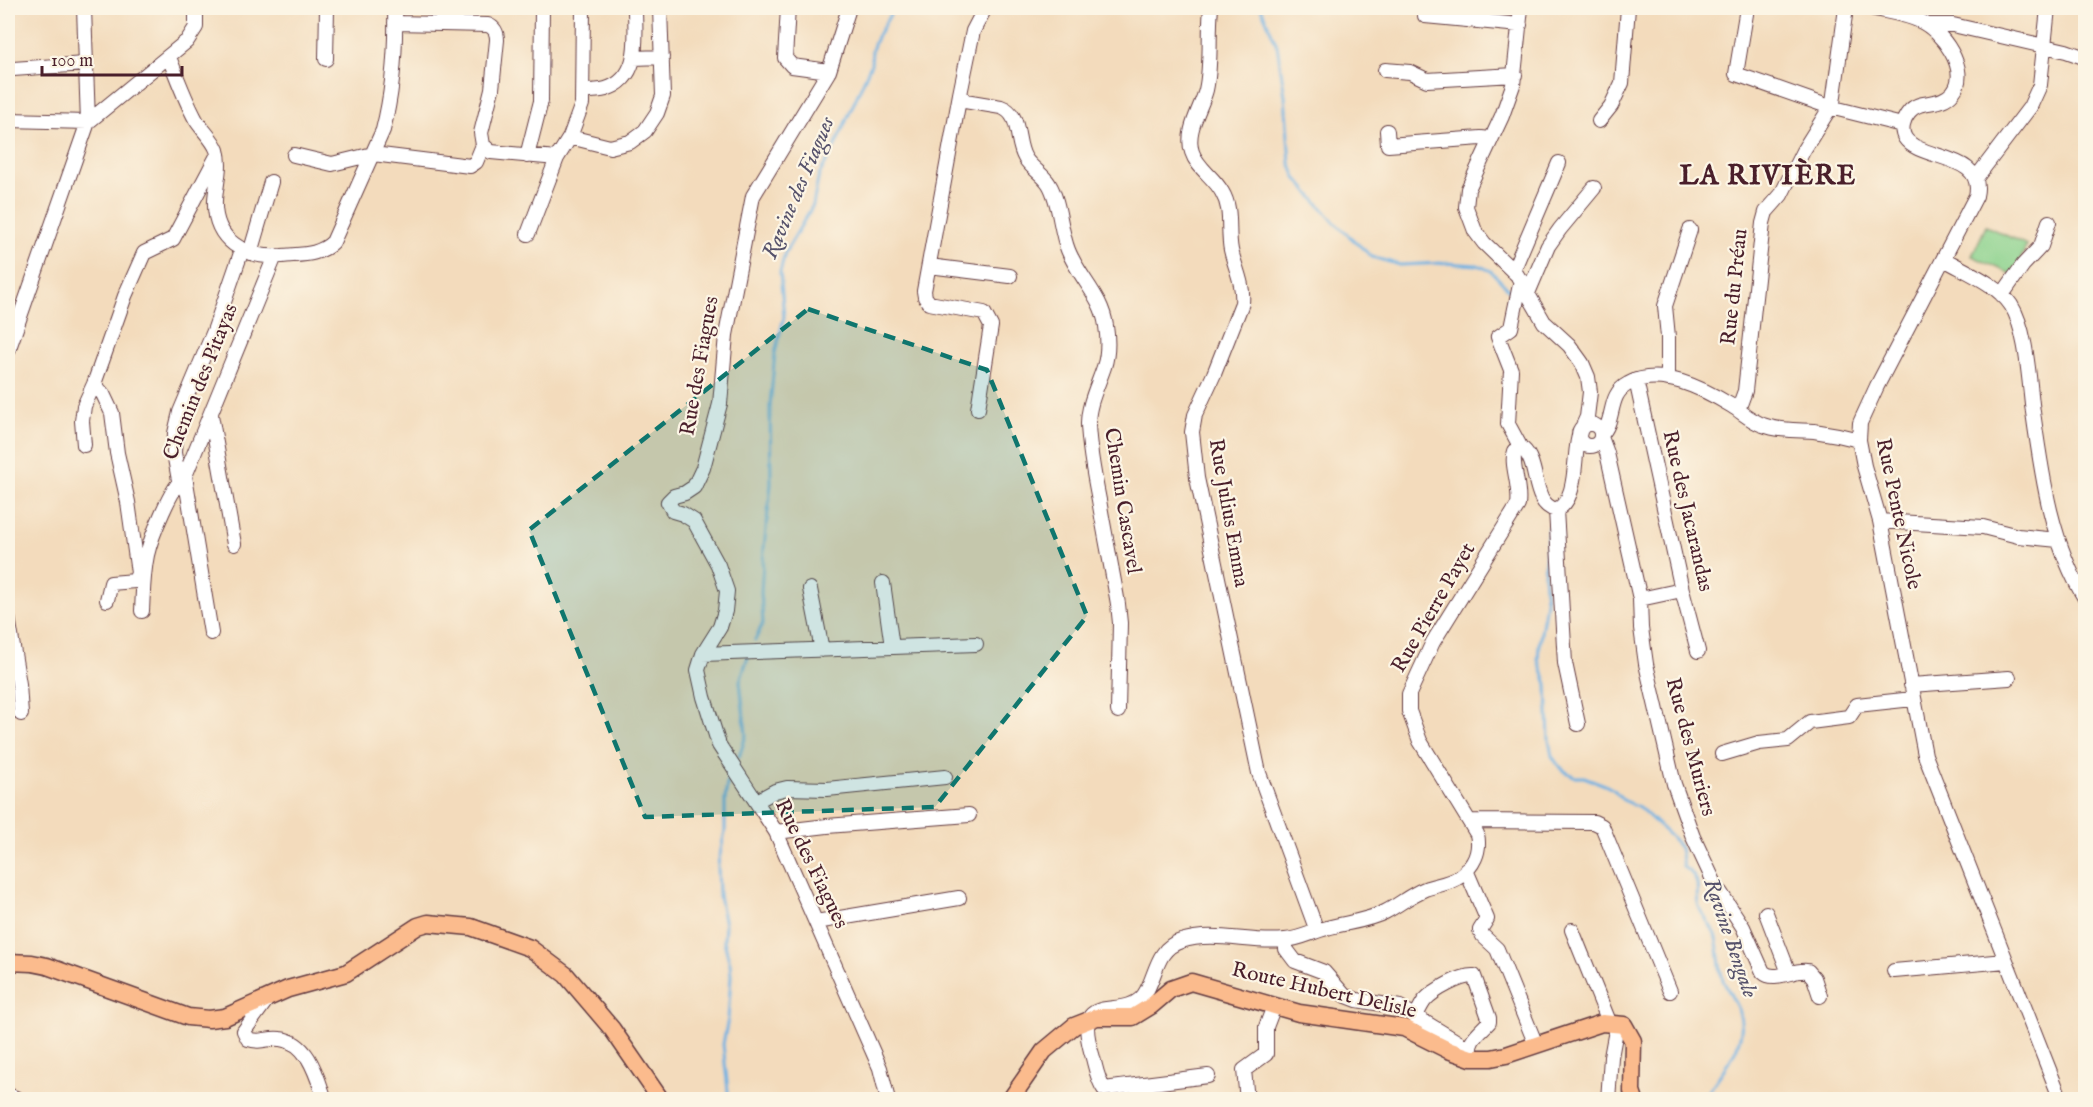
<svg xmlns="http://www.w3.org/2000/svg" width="2093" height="1107" font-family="'IM FELL English',serif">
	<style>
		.green { fill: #8bd28d; stroke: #6a785c; stroke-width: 1.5 }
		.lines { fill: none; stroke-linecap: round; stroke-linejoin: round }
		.stream { stroke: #6cb0e2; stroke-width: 3 }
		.minor-casing { stroke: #633b41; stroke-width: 16 }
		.major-casing { stroke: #633b41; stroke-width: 19 }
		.minor { stroke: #fff; stroke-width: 14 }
		.major { stroke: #fbbb8d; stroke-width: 16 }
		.marked { fill: #0f766e; fill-opacity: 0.2; stroke: #0f766e; stroke-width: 4.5; stroke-dasharray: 12 8; stroke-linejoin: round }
		.labels { text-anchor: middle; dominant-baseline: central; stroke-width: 4.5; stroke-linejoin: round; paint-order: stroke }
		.street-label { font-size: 21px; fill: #4a1f2b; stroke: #fcf5e5 }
		.water-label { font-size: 22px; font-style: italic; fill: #56526b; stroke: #fcf5e5 }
		.district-label { font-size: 27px; font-weight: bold; letter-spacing: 1.5px; fill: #4a1f2b; stroke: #fcf5e5 }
	</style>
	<rect width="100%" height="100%" fill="#fcf5e5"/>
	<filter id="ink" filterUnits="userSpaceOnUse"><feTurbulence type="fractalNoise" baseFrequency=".0167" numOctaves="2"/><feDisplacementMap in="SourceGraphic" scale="12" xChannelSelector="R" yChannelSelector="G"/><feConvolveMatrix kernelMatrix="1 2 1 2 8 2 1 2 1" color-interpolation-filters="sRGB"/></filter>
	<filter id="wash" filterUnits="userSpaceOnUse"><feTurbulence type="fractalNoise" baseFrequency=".008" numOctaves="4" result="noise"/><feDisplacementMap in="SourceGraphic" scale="24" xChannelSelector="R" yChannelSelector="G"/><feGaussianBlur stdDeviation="1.35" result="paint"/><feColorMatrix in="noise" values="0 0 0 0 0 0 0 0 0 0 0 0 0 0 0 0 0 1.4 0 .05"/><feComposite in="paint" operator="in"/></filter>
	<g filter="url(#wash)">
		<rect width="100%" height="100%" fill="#f3dbbc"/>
		<path class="green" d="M1986,226L2027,245L2013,275L1972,256Z"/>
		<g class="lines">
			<path class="stream" d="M1261,8L1277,45L1285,96L1290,163L1296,178L1335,223L1372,257L1400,265L1444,263L1478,265L1491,271L1511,292
				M1548,527L1544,575L1546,602L1539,645L1538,660L1547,684L1549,740L1552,756L1558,765L1566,772L1575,777H1584L1605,785L1614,790L1623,800L1639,807L1672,838L1680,848L1683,867C1688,870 1694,874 1696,880C1699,886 1696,896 1698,903C1700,915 1711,923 1715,935C1720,949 1718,966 1723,980C1730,996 1744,1012 1741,1031C1738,1058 1716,1076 1704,1100
				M755,640L763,623L761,592L764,548L771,484L770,406L775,353L784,317L780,272L785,253L813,205L819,175L836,144L871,64L872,50L877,37L894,8
				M739,757L746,735L740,681L748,657
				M729,770L725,799V831L718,864L719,896L725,924L724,941L730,964L731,976L728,1019L723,1044L729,1100"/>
		</g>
	</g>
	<g filter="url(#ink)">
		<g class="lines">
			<defs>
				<path id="minor" d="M788,8L785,58L792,66L829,71
					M849,8L829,71L753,196L726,335L720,404L703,468L694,487L685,493L674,496L668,502L673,511L683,514L694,521L718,565L727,591L725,611L720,627L703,654L698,670L704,697L719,745L776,832L880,1068L888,1100
					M985,8L973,31L960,94L965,101L1001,107C1022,114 1015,142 1025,158C1031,168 1043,174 1049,184C1060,202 1060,230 1068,250C1079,278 1102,296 1106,326C1108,339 1108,355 1104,367C1098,385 1088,404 1088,424C1089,449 1094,475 1099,500C1105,535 1112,569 1118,604L1120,623L1118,711
					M1211,8C1208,35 1212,63 1206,90C1201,109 1185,131 1192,152C1197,168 1214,177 1222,192C1233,210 1227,230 1231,250C1235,268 1244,284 1242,303L1214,374L1195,415L1192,432L1197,478L1259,773L1317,931
					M1521,8L1513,85L1502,116L1468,189L1466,207L1475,231L1484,243L1517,275L1544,322L1569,345L1582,363L1588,377L1590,392L1587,417L1582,428
					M1747,8L1736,74L1830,107L1902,125
					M1871,8C1887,12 1906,14 1920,21C1941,30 1971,70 1953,92C1940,108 1920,98 1909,112C1903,119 1900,130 1905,138C1920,161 1986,153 1976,196L1877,386L1860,423L1859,440L1864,466L1880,521L1925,755L2061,1100
					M1425,16L1520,25
					M395,23L488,25C495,28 497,33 497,40L492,89L481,133L483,145L491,152L557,158
					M1928,25H1953L2066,51L2086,58
					M169,57C177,78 185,100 196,120C202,130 213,139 217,150C222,166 216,183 215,200C213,240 245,259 282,256C300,254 319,256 333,242L383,130C393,91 396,48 395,8
					M634,58L662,57
					M326,59L327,8
					M13,69L85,64
					M1385,70L1410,72L1427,80L1515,75
					M583,91C591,91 599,91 606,89C642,78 635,36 635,8
					M960,94L924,291L925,297L929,303L984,313L991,326L978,409
					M8,120L88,122
					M1599,121L1611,106L1622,83L1628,8
					M88,122L187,41L196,27V8
					M1387,131L1388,145L1481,138L1491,139
					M570,137L610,147L630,142L645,131L657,113L663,96L660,8
					M294,155L332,164L373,154L470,166L476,162L483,145
					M527,156L541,101L542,8
					M1976,178L2030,107L2040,85L2048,8
					M528,234L557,158L570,137L582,104L583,8
					M250,253L271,182
					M1944,259C1966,272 1996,283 2011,305C2027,330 2029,382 2033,412C2042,476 2051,544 2086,600
					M929,266L1010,276
					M1513,271L1559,163
					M1528,293L1548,246L1560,229L1594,188
					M2002,295L2023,265L2041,246L2049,222
					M8,351L88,122L84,8
					M1668,379V337L1665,306L1690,230
					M1636,380L1682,590L1698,651
					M94,384L103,394L112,413L117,453L128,502L138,573L135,581L111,583L107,600
					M1738,410L1745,391L1763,223L1766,212L1781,195L1803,151L1833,103L1846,8
					M211,415L234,544
					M1579 435a11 11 0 1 1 22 0a11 11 0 1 1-22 0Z
					M1601,435C1616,420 1607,395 1628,384C1660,366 1704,389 1732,406C1743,413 1751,421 1763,425C1779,431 1797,430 1814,431C1829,433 1844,436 1859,440
					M1601,437L1607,453L1640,599L1641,628L1646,664L1674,784L1693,837L1715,884L1743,927L1763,972C1775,983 1793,968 1808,971L1814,978L1820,996
					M84,445L82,421L84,406L94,384L125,296L144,253L173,239L218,154
					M1521,448L1508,424L1511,370L1498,337L1511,328L1521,280
					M179,480L174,453L175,433L180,412L214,331L242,250
					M1556,510L1565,663L1578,724
					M1880,521L1983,527L2018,536L2058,540
					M883,583L892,647
					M810,589L822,650
					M1640,599L1682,590
					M142,611C143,593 143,574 147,555C151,537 171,487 185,476
					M8,617L19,684L21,714
					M211,633L185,476L275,256
					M703,654L976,644
					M1911,685L2009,678
					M1722,754L1759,743L1788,740L1810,722L1849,717L1857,705L1913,699
					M757,801L775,791L787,788L827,789L945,777
					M1470,821L1594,822L1602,826L1670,991
					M776,832L827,826L969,815
					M1466,870L1487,919L1480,930L1483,936L1497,949L1536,1045
					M1766,913L1789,973
					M816,922L959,898
					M1572,930L1610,1024
					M1286,940V949L1295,961L1324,972L1344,995L1357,1000L1400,1007L1469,1049
					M1894,971L2006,961
					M268,998L244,1031L248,1039C262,1044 268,1037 280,1039C309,1042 317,1077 325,1100
					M1415,1018C1418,1012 1421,1005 1425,1000C1434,990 1461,975 1474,976L1489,1018V1022C1479,1033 1467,1040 1470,1056
					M1208,1076L1104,1089C1097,1080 1095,1063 1091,1051C1073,987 1123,1023 1144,995C1157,976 1155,949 1181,941C1214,930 1251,944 1285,940C1298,939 1308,934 1320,930C1341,923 1365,922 1385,912C1399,905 1410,895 1425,889C1436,885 1449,884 1459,877C1473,867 1481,852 1477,834L1420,741L1409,711V694L1433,642L1518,505C1521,486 1510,464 1515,451L1523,449C1540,464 1531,504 1556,510C1580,499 1572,453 1580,432
					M8,1095L20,1100
					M1247,1100L1244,1070L1266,1054V1027L1274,1006
					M1608,1100L1611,1057L1617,1025"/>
				<path id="major" d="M8,962L32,963L47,966L188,1017L209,1019L225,1017L288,989L346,973L418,926L428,923L471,927L530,948L566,975L612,1029L661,1100
					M1010,1100L1044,1051L1074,1026L1097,1017H1133L1151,1006L1171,989L1191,982L1299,1013L1404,1028L1448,1050L1471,1058H1491L1506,1055L1602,1023L1624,1025L1633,1041L1632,1091L1635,1100"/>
			</defs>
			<use href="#minor" class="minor-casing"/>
			<use href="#major" class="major-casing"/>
			<use href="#minor" class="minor"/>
			<use href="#major" class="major"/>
		</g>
	</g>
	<path class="marked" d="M808,309L987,370L1087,616L935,807L645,817L529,530Z"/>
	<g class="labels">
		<g class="street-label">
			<text transform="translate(1735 287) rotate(-84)">Rue du Préau</text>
			<text transform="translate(700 366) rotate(-80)">Rue des Fiagues</text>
			<text transform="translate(201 382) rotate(-68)">Chemin des Pitayas</text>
			<text transform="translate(1122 501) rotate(81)">Chemin Cascavel</text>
			<text transform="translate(1687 511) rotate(77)">Rue des Jacarandas</text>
			<text transform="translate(1228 513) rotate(80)">Rue Julius Emma</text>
			<text transform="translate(1898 514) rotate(78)">Rue Pente Nicole</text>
			<text transform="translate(1434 608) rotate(-60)">Rue Pierre Payet</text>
			<text transform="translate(1690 747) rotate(75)">Rue des Muriers</text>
			<text transform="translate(811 864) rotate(64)">Rue des Fiagues</text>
			<text transform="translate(1324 991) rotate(13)">Route Hubert Delisle</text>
		</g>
		<g class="water-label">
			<text transform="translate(799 188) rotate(-67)">Ravine des Fiagues</text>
			<text transform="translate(1730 938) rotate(71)">Ravine Bengale</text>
		</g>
		<g class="district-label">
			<text x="1768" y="177">LA RIVIÈRE</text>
		</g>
	</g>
	<rect width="2093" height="1107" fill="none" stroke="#fcf5e5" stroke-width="30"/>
	<path d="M42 66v9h140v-9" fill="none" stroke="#4a1f2b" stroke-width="3"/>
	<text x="51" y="66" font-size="18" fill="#4a1f2b" stroke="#fcf5e5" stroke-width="4.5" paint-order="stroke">100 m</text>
</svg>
